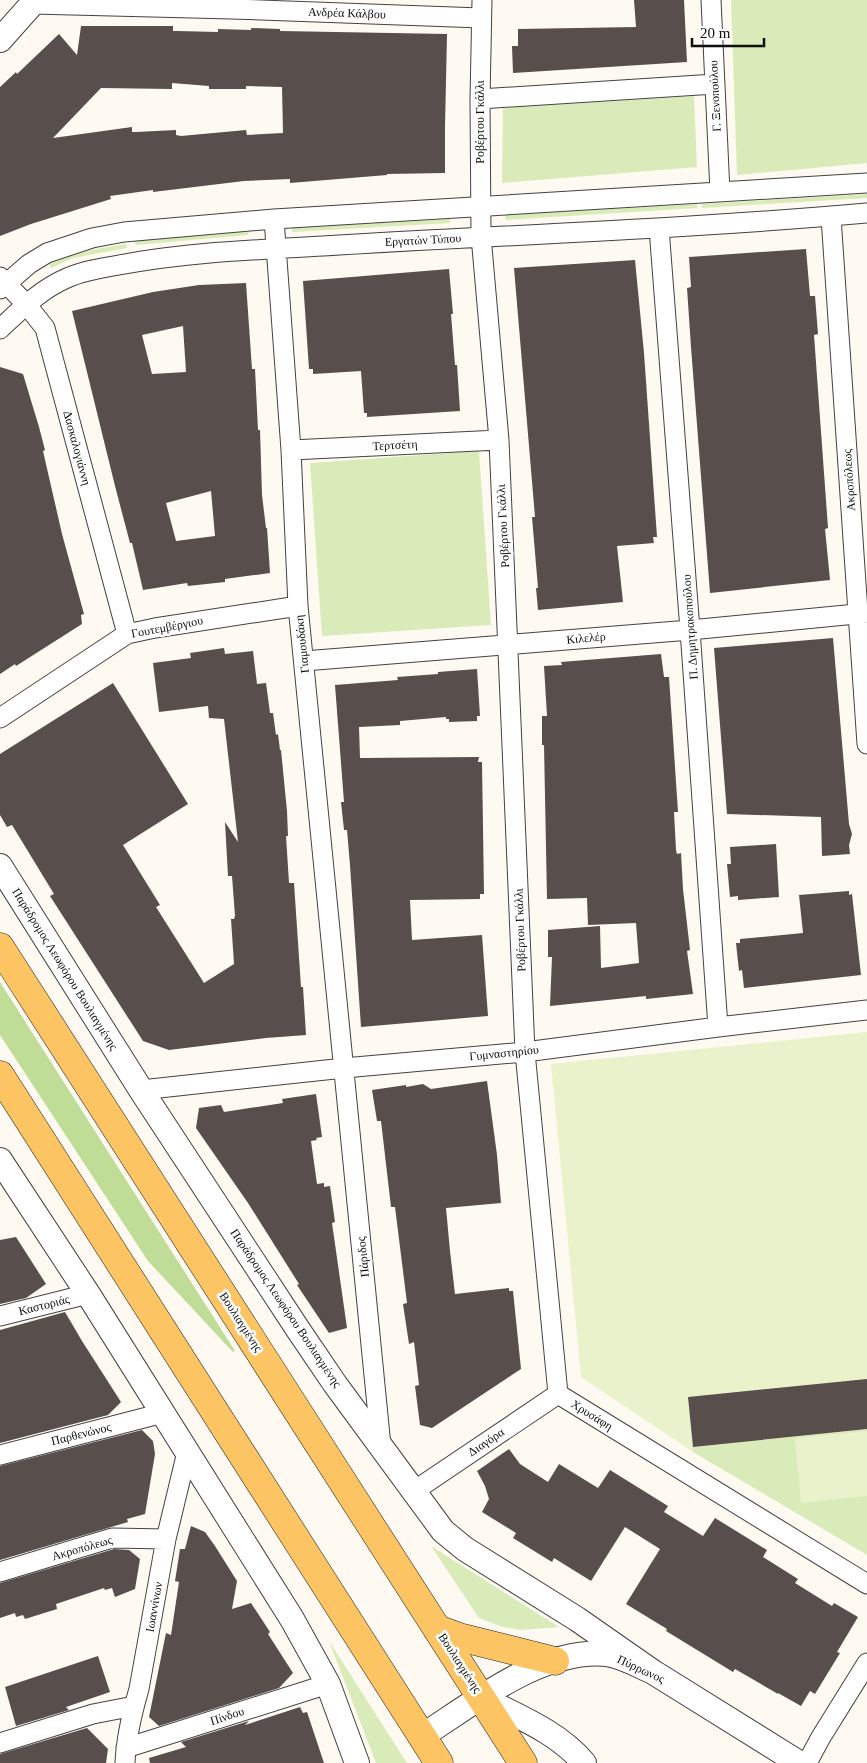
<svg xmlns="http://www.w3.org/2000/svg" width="867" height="1763" font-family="'Times New Roman',serif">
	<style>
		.green { fill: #d9ebb9 }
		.forest { fill: #bfdd97 }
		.pitch { fill: #e9f2cb }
		.building { fill: #584e4b; fill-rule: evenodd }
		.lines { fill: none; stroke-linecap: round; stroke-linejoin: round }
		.minor-casing { stroke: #424242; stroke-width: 21 }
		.tertiary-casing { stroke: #424242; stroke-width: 26 }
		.primary-casing { stroke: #202020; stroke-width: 29 }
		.minor { stroke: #fff; stroke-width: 19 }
		.tertiary { stroke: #fff; stroke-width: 24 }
		.primary { stroke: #fcc463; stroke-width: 28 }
		.labels { text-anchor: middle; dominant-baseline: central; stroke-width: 5; stroke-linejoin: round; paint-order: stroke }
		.street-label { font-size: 12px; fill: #0f0f0f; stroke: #fff }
	</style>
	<rect width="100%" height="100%" fill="#fffaf1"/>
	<path class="green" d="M731,0H867V163L737,175Z
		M694,96L697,167L502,183L503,108Z
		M867,194V198L702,208V204Z
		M697,204V208L506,220L505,215Z
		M450,219V223L292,232V228Z
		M249,231L248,235L136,245L134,241L165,237Z
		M126,244L127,248L73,258L51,268L49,263L84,251Z
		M479,451L491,625L322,636L310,463Z
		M867,1429V1555L693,1452V1447Z
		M431,1546L559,1627L521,1630L500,1626L479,1618Z
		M329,1641L407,1763H376Z"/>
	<path class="forest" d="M0,982L235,1351L233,1352L148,1261L0,1035Z"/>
	<path class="pitch" d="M867,1032V1429L693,1447V1452L581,1377L551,1064Z
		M867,1431V1496L801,1503L795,1438Z"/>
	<path class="building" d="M634,0H684L687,62L513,73L512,46H518V29L636,27Z
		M81,26H173V31H177L218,32V29L251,30V28L280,29V31L447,34L445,127V173L387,174V175L290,183V179L244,181L153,192V190L110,196L111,199L31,224L0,236V87L16,72L17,74L59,34L77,55ZM172,83L209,86V89H246V86L282,87L283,133L247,135L246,130L181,136L176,135V130L136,132H132V127L53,138L101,88L172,89Z
		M806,249L810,296H815L818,334L814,335L828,528L825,529L830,580L710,593L691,347L687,288L691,287L689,257Z
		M635,260L644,353L657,537H653L654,543L617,546L623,602L538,610L536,588H538L532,517H535L514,268Z
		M449,269L453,314H451L455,365H457L460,411L367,417V413H364L361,371L313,374V369H309L303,281Z
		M246,283L252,369H255L258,430H260L262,495L266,528H267L270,573L225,579V582L188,586L187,583L143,590L132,543H130L115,486L72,311L153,292L199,285ZM183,326L186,372L152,374L142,335ZM211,491L215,536L176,541L166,503Z
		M0,367L23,374L39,427L45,450L43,451L62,534L84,614L81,615L82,624L16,666L15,664L0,674Z
		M833,638L849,824L852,834L849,845L850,854L822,856L821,817L727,814L714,648Z
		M224,648L225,654L253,651L257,684L266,683L270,713H273L276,735L278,734L280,750H281L287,811L288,836H286L289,883H294L301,987H303L306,1035L266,1038L169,1050L143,1041L50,896L54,894L12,825L7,827L0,815V754L113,683L188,804L123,845L160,905L156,907L204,983L234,964L231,919H234L235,916L232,876H228L225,822L238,842L224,719L209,718L208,706L159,712L153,663L191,658L190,653Z
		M661,654L664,677H669L678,812H674L676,850L677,854L681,853L683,889L690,950L687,951L693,994L646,999V996L550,1006L552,957H548V930L600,926L601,968L639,963L636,923L588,925L587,898L547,899L544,745H542V716H547L544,666L562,665L561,662Z
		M477,669L480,716H477V721L449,722V719H446V717L400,721V725L359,727L360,758L479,757L478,762H482L484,894H480V899L410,900L412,940L482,935L488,1016L361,1027L350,865L347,830H344L341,802H344L335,685L398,680L397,677L438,674V672Z
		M776,844L779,897L738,900V896L730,897L727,864H731L730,847Z
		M849,891V895L852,894L861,975L744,988L742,970L739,971L736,943H740V939L803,933L799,895Z
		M487,1081L497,1155L501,1203L446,1208L450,1251L455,1294L509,1288V1291H513L521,1369L432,1428L420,1425L415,1386L419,1385L414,1342L409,1344L403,1304L407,1303L395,1207H391L381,1121H377L372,1090L406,1085V1087L423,1084L431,1089Z
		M316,1094L322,1137L316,1138L317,1140L311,1141L317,1184L324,1183V1187L330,1186L335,1222L332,1223L347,1328L329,1333L297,1285L299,1284L248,1203L196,1128L199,1108L221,1105L224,1112L283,1103L282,1099Z
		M16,1237L46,1284L26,1298L0,1304V1240Z
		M65,1312L82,1341L121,1402L108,1415L0,1443V1330Z
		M867,1379V1429L693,1447L688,1397Z
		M142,1430L153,1441L155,1454L145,1514L127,1519L128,1522L0,1560V1466Z
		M509,1449L520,1464L548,1482L559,1464L598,1488L610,1470L668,1506L664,1512L703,1536L715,1518L767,1550L763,1557L798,1579L795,1583L832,1606L834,1603L858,1617L837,1652L840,1653L815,1694L810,1691L801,1706L778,1693V1694L735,1669L733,1672L666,1631L667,1629L626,1604L660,1549L625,1527L591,1581L554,1558L552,1562L513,1538L516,1533L482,1512L489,1499L485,1486L477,1471Z
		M191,1526L205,1532L215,1546L237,1581L232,1609L251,1603L270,1632L268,1634L293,1673L279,1688L159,1726L149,1717L166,1633L171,1635L179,1582L175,1581L180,1549H185Z
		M114,1549L129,1550L140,1559L135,1589L115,1597L112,1588L105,1590L104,1588L56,1604L57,1609L25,1619L23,1615L16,1617L15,1613L0,1618V1583Z
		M98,1656L110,1692L66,1707L69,1710L16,1726L5,1687Z
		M300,1707L303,1713L307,1712L324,1763H150L149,1758L186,1747L181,1742L249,1721L245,1725Z
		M87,1728L108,1749L106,1763H0V1754Z"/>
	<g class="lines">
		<defs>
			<path id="minor" d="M482,0L480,99L481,236L499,440L525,1052L558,1394
				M711,0L720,192
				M32,4L232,9L481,18
				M480,99L715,84
				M831,217L867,744
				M274,219L291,450L298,606L381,1446
				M659,228L690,630L718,1027
				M0,277L26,304L45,328L127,634
				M0,289L29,264L47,253L92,238L124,232L274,219L867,183
				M0,329C20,310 41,289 67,278C83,271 101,268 119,265C186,252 255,250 323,246C504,235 686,229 867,213
				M291,450L499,440
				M304,661L690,630L867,613
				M0,718L127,634L155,628L298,606
				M141,1090L344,1068L525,1052L718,1027L867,1010
				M0,1316L88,1294
				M558,1394L867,1584
				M0,1455L163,1413
				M414,1491L558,1394
				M0,1572L112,1538L166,1539
				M0,1743L93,1714L134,1706
				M126,1748L328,1684
				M125,1763C126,1738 132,1713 139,1689L166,1539L187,1452
				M807,1763L821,1737L867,1663"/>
			<path id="tertiary" d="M0,40L32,4V0
				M0,866L141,1090L297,1328L335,1384L443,1531L465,1549L577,1619L653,1672
				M0,1160L88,1294L292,1619L328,1684L357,1763
				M482,1698C517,1716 558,1732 584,1763
				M422,1736C474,1703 541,1648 607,1654C623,1656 639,1666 653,1672L799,1763"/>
			<path id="primary" d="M0,947L523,1763
				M0,1075L439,1763
				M437,1629L459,1637L555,1661"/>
		</defs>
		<use href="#minor" class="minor-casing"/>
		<use href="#tertiary" class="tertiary-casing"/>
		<use href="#primary" class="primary-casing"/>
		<use href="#minor" class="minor"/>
		<use href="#tertiary" class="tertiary"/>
		<use href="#primary" class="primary"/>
	</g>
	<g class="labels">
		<g class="street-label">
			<text transform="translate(347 13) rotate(2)">Ανδρέα Κάλβου</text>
			<text transform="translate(715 96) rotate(-93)">Γ. Ξενοπούλου</text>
			<text transform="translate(480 122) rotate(-90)">Ροβέρτου Γκάλλι</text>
			<text transform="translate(423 240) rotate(-3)">Εργατών Τύπου</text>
			<text transform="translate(395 445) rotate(-3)">Τερτσέτη</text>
			<text transform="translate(77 448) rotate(75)">Δασκαλογιάννη</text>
			<text transform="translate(849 480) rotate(-94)">Ακροπόλεως</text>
			<text transform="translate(503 526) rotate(-93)">Ροβέρτου Γκάλλι</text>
			<text transform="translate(167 627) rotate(-11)">Γουτεμβέργιου</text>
			<text transform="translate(690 627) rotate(-94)">Π. Δημητρακοπούλου</text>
			<text transform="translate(586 638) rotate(-5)">Κιλελέρ</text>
			<text transform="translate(302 644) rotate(-96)">Γιαμουδάκη</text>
			<text transform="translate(520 930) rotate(-92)">Ροβέρτου Γκάλλι</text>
			<text transform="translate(65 969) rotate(58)">Παράδρομος Λεωφόρου Βουλιαγμένης</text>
			<text transform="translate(504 1053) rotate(-6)">Γυμναστηρίου</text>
			<text transform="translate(363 1257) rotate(-96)">Πάριδος</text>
			<text transform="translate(44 1305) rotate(-14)">Καστοριάς</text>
			<text transform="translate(286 1308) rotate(56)">Παράδρομος Λεωφόρου Βουλιαγμένης</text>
			<text transform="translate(241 1322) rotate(57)">Βουλιαγμένης</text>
			<text transform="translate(592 1415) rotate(32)">Χρυσάφη</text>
			<text transform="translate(81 1434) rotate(-14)">Παρθενώνος</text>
			<text transform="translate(486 1442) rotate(-34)">Διαγόρα</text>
			<text transform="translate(82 1548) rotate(-16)">Ακροπόλεως</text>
			<text transform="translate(154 1607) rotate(-80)">Ιωαννίνων</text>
			<text transform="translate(460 1663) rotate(57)">Βουλιαγμένης</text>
			<text transform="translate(641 1669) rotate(25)">Πύρρωνος</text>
			<text transform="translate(227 1716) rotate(-18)">Πίνδου</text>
		</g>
	</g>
	<path d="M692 38v8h72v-8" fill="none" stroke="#0f0f0f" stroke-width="2.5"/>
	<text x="700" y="38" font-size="15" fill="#0f0f0f" stroke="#ffffff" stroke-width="4" paint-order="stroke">20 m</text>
</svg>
